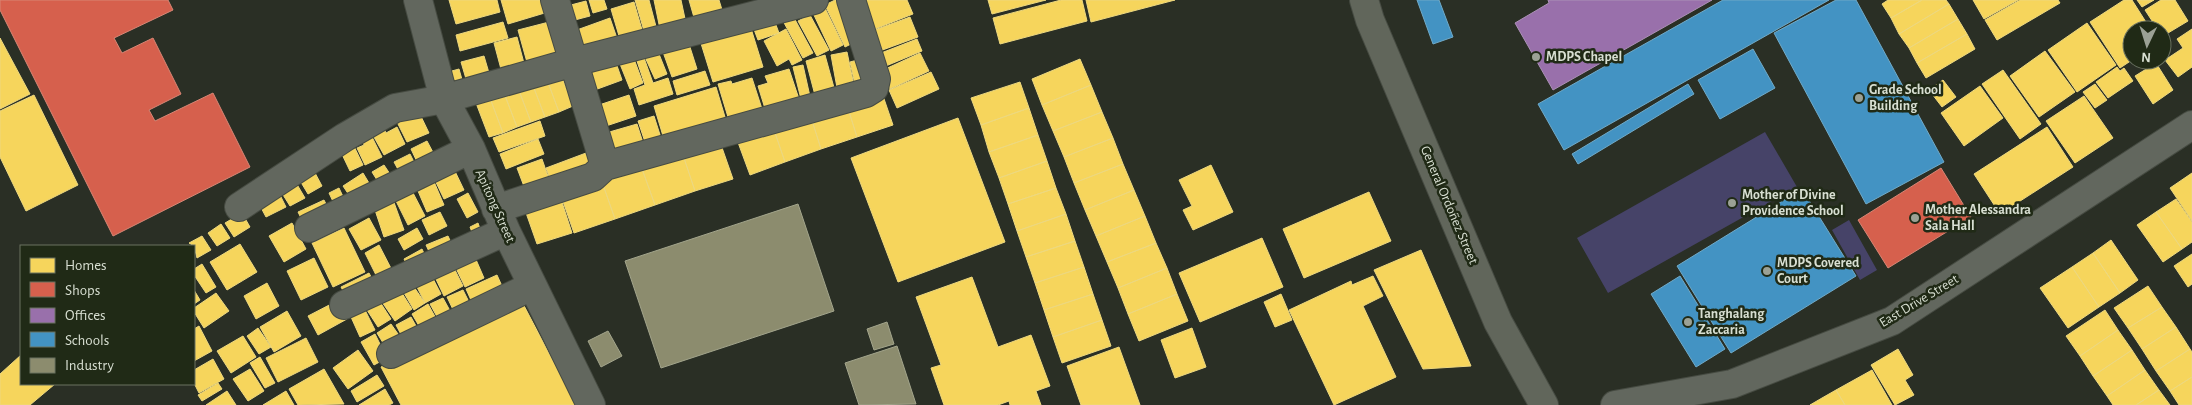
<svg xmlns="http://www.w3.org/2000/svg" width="2192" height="405" font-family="'Alegreya Sans',sans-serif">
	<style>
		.green { fill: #464368 }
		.homes { fill: #f6d55c; stroke: #edd87f }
		.shops { fill: #d6604d; stroke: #d78675 }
		.offices { fill: #9970ab; stroke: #ac91b7 }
		.schools { fill: #4393c3; stroke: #70aac8 }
		.industry { fill: #8c8c6e; stroke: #a3a58c }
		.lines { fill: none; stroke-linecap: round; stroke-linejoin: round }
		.minor-casing { stroke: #464b42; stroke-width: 30 }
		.tertiary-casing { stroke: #464b42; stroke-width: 30 }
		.secondary-casing { stroke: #464b42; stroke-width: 30 }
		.minor { stroke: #62675e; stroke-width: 28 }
		.tertiary { stroke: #62675e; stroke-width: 28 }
		.secondary { stroke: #61665b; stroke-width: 28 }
		.poi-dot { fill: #9ba195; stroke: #202a16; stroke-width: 2 }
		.labels { text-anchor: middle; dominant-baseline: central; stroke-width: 5; stroke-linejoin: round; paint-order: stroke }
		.poi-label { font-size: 14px; font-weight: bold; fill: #d8dfd2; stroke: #202a16; text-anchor: start }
		.street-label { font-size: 14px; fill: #d8dfd2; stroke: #202a16 }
	</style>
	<rect width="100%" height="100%" fill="#2a2f25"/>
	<path class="green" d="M1765,132L1797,187L1608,293L1577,238Z
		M1849,220L1877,270L1860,280L1832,230Z"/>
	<path class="homes" d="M449,0H497L500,12L456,24Z
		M501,0H545L548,12L508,24Z
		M589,0H604L607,9L593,13Z
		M635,0H649L658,34L646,38Z
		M654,0H681L687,28L661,34Z
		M689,0H719L723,13L695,21Z
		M835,0H843L861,39L845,47L825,5Z
		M857,0H907L913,14L870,31Z
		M988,0H1046L992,14Z
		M1061,0H1082L1087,21L1000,44L993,18Z
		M1086,0H1175L1091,22Z
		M1888,0H1922L1891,18L1882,4Z
		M1922,0H1946L1949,4L1899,34L1891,18Z
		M1973,0H2018L1984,19Z
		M2020,0H2058L2060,3L1997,40L1985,20Z
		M2124,0H2132L2151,30H2132V60L2120,68L2090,22Z
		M2137,0H2154L2142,7Z
		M2161,0H2175L2188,21L2163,36L2162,30H2158L2145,10Z
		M586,1L590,16L571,21L567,6Z
		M634,2L645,40L622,46L611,9Z
		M1949,4L1958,19L1909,48L1899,34Z
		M825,8L843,45L831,51L813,13Z
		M792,14L813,53L803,58L782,19Z
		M810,15L829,50L817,56L798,21Z
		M773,17L779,33L758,40L752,24Z
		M910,17L918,37L877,52L869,32Z
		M610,18L619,44L584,56L574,31Z
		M1958,19L1967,34L1917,63L1909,48Z
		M503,22L508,38L460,51L456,35Z
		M549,22L560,65L530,73L518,30Z
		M749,22L763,67L713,82L699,37Z
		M2087,23L2116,65L2077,92L2048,50Z
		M786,29L802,60L792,65L789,59L777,66L764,41Z
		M2192,29V67L2178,77L2165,60L2183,48L2177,39Z
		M1967,34L1975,49L1926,78L1917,63Z
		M517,37L525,67L502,73L494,43Z
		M0,38L30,94L0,109Z
		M917,39L922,51L881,68L876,55Z
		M689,44L697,69L672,77L663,52Z
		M657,49L667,74L655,79L644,55Z
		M2045,51L2075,92L2039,117L2010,76Z
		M847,52L855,90L838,93L831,55Z
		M920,53L929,71L890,89L881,71Z
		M643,55L653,83L668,78L673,94L639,105L634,89L645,85L636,58Z
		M825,55L836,95L816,99L806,61Z
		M484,56L492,83L469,89L461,62Z
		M634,59L643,83L630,89L620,64Z
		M861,59L873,85L856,89L850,62Z
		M1080,59L1091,85L1042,105L1032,79Z
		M615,60L622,80L592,91L585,72Z
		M2156,63L2173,90L2153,104L2135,76Z
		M803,65L811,101L802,103L793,67Z
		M2117,67L2120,71L2124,68L2133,81L2108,98L2096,82Z
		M459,69L465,90L441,74Z
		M789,69L801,105L767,115L758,86L768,83L765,76Z
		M2003,70L2041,124L2020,139L1982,84Z
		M705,71L710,85L677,95L673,81Z
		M560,72L573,106L559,112L546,77Z
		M931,72L939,89L897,108L889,90Z
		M546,77L559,112L545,117L532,83Z
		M752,78L763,112L731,127L718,84L731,81L732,84Z
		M1943,80L1956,97L1942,107L1929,90Z
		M1020,82L1029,108L981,125L971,98Z
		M532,83L545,117L531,122L518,88Z
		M2095,84L2107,100L2095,108L2083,92Z
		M1091,85L1102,112L1053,131L1042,105Z
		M1980,86L2003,118L1964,146L1941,113Z
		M716,87L728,127L666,146L654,106Z
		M518,88L531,122L517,127L504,93Z
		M881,90L893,125L857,137L846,102Z
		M504,93L517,127L503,133L490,98Z
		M34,95L78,185L26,211L0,157V111Z
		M629,95L636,116L603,127L596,106Z
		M2084,96L2113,138L2075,163L2046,121Z
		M490,98L503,133L489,137L476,103Z
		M846,102L857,137L821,149L810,114Z
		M417,108L429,133L407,142L395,118Z
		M1029,108L1038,135L989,152L981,125Z
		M1102,112L1113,138L1064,157L1053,131Z
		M810,114L821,149L785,162L772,124Z
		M654,116L662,141L646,145L638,121Z
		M958,118L1005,242L898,282L851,158Z
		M540,121L545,136L499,152L493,138Z
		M382,124L386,133L397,127L405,144L384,155L370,130Z
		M637,124L646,152L608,164L599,135Z
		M772,124L785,162L750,175L736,137Z
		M2047,127L2073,167L2000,214L1974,174Z
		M370,133L382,157L365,165L357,148L364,145L361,137Z
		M1038,135L1047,161L999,178L989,152Z
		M1113,138L1123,164L1074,183L1064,157Z
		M538,139L544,154L506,169L500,154Z
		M719,139L733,179L695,191L682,152Z
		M351,140L363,165L350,171L338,146Z
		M427,141L436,158L419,166L411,149Z
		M682,152L695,191L655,205L641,166Z
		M586,153L593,173L553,187L546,168Z
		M410,154L417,168L401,175L394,162Z
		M542,159L549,179L525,189L517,168Z
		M1047,161L1056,188L1008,204L999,178Z
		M1123,164L1134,190L1085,210L1074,183Z
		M384,165L394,180L382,188L372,172Z
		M452,165L464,190L444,199L432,174Z
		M1211,165L1233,212L1193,230L1183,210L1192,206L1179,180Z
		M641,166L655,205L615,219L601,179Z
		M314,171L322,186L308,194L299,179Z
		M363,173L372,188L353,201L343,186Z
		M2192,173V221L2170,188Z
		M432,177L444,205L427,212L415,184Z
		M601,179L615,219L574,233L560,193Z
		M295,181L305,198L290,206L280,190Z
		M339,188L347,205L337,210L329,193Z
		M1056,188L1066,214L1017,231L1008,204Z
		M277,189L286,207L266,217L257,200Z
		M411,189L425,216L408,225L394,197Z
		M1134,190L1145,216L1096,236L1085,210Z
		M1369,192L1391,241L1304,278L1283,229Z
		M468,193L478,212L467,218L457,199Z
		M392,197L404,230L384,237L373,204Z
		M561,199L572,233L537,244L525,210Z
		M2176,199L2192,222V242L2182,249L2156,212Z
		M324,200L331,214L305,226L298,212Z
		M440,212L447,226L429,235L422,220Z
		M2156,212L2182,249L2163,262L2137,225Z
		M242,213L250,227L234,237L225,223Z
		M1066,214L1075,241L1026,257L1017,231Z
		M1145,216L1156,243L1107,262L1096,236Z
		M369,218L381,240L361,250L349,229Z
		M292,223L306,249L284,262L269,236Z
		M478,223L483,237L475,240L470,227Z
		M221,224L230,238L217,246L208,233Z
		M344,228L365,272L333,287L312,243Z
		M417,228L423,239L404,250L398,239Z
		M202,236L211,250L197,258L194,246L189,243Z
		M448,236L455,251L433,260L426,245Z
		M1262,238L1283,287L1200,322L1179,273Z
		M2111,240L2138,280L2120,293L2093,253Z
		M1075,241L1084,267L1035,283L1026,257Z
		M1156,243L1167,268L1118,288L1107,262Z
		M240,244L257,272L227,290L210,262Z
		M379,245L395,276L380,283L365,253Z
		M422,249L427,260L409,269L404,259Z
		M1421,250L1471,366L1423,369L1374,270Z
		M2093,253L2120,293L2099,307L2072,267Z
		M2192,254V284L2188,287L2174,266Z
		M474,255L484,278L465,287L454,264Z
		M314,258L328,287L301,300L287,271Z
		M202,264L216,287L206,293L194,275V269Z
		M453,266L463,286L444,296L434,275Z
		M1084,267L1093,294L1044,310L1035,283Z
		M2072,267L2099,307L2068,328L2040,288Z
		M1167,268L1177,294L1128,314L1118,288Z
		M429,271L441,294L425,303L413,279Z
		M369,273L376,286L348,300L341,287Z
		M497,275L506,295L475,309L466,289Z
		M1373,276L1383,296L1363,306L1396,377L1334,405L1289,310L1351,281L1352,285Z
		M972,277L998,347L1031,335L1050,386L1036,391L1041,405H1010L1009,401L998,405H944L931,368L941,365L916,297Z
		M267,283L279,306L256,319L244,296Z
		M2148,286L2162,307L2128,328L2114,308Z
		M414,287L425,303L414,310L404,293Z
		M194,290L200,300L194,304Z
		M400,290L412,309L395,321L382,302Z
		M463,290L473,310L457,318L447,297Z
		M216,293L229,311L204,328L194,312V308Z
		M1093,294L1102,320L1053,337L1044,310Z
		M1177,294L1188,321L1139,341L1128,314Z
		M1281,294L1292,320L1275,327L1264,302Z
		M519,296L576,405H401L381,367Z
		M443,298L454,318L441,324L430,304Z
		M337,301L347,319L318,335L308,316Z
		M380,302L391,319L378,327L367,310Z
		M428,304L438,322L422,331L412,314Z
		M2162,307L2176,327L2142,349L2128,328Z
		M365,310L375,330L360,337L351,317Z
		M2105,310L2118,330L2080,356L2066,336Z
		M287,311L301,336L274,352L260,327Z
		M411,317L420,333L405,342L396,325Z
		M1102,320L1111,346L1062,363L1053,337Z
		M391,324L403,341L388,351L377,333Z
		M199,326L212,351L194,361V329Z
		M2176,327L2190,349L2156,371L2142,349Z
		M258,328L271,347L259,354L247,336Z
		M1192,328L1206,367L1175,378L1161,340Z
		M2118,330L2132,350L2093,376L2080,356Z
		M375,334L387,358L374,365L361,342Z
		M243,336L256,357L231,373L217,351Z
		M306,338L318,362L278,382L266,358Z
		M1119,347L1140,405H1081L1067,366Z
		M1898,349L1913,375L1905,380L1914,395L1895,405L1871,365Z
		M2190,349L2192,352V377L2170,391L2156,371Z
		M358,350L373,371L348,389L333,368Z
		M2132,350L2145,370L2107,396L2093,376Z
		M21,355V384H55L30,405H0V374Z
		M260,357L275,383L265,388L250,363Z
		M213,359L224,379L199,393L194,383V370Z
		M250,369L264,391L248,401L233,379Z
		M324,369L344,404L298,405L289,389Z
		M1872,370L1892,405H1845L1836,390Z
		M2145,370L2159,390L2136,405H2113L2107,396Z
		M377,375L384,386L357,402L351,391Z
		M2192,377V405H2179L2170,391Z
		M218,383L222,389L202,401L198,395Z
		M385,389L393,403L389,405H359Z
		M1836,390L1845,405H1810L1822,398Z
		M2159,390L2170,405H2136Z
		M227,391L236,405H206Z
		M286,391L294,405H263Z"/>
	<path class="shops" d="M0,0H168L173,10L114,38L122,53L153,38L181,94L149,110L155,121L213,93L250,167L113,236L0,10Z
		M1941,168L1971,217L1888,268L1858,220Z"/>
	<path class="offices" d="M1548,0H1712L1553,90L1515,23L1549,3Z"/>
	<path class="schools" d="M1417,0H1439L1453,37L1433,44Z
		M1723,0H1829L1564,150L1538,104Z
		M1836,0H1856L1944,162L1866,204L1774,33Z
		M1753,49L1775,88L1720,119L1698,80Z
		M1688,84L1694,94L1578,164L1572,154Z
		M1802,189L1856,276L1731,353L1677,266Z
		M1680,276L1725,349L1696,367L1651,294Z"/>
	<path class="industry" d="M798,204L834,311L661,368L625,261Z
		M887,322L894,344L874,350L867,329Z
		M608,331L622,356L601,367L588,341Z
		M897,346L916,404L859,405L845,363Z"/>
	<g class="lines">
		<defs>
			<path id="minor" d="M418,0L444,99L471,149L506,231L591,405
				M555,0L605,166
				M239,207L345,137L395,108L444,99L574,62L814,0
				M496,209L593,177L605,166L866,93L874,88L876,79L851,0
				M309,228L471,149
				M344,305L506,231
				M391,354L532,286"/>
			<path id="tertiary" d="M1615,405L1732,384L1892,321L2192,125"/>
			<path id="secondary" d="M1364,0L1370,20L1498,322L1544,405"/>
		</defs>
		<use href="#minor" class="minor-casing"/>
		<use href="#tertiary" class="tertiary-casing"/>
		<use href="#secondary" class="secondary-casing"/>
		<use href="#minor" class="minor"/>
		<use href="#tertiary" class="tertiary"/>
		<use href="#secondary" class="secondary"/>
	</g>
	<g class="poi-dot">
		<circle cx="1536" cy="57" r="5"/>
		<circle cx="1859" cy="98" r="5"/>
		<circle cx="1732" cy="203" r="5"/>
		<circle cx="1915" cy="218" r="5"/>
		<circle cx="1767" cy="271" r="5"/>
		<circle cx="1688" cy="322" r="5"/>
	</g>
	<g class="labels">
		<g class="poi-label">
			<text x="1546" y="57">MDPS Chapel</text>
			<text x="1869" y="90">Grade School<tspan x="1869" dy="16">Building</tspan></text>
			<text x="1742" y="195">Mother of Divine<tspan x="1742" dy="16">Providence School</tspan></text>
			<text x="1925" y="210">Mother Alessandra<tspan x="1925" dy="16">Sala Hall</tspan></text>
			<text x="1777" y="263">MDPS Covered<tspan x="1777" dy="16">Court</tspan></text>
			<text x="1698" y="314">Tanghalang<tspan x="1698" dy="16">Zaccaria</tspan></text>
		</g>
		<g class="street-label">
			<text transform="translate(1449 205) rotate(67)">General Ordoñez Street</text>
			<text transform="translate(495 206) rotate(66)">Apitong Street</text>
			<text transform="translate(1919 301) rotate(-31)">East Drive Street</text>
		</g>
	</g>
	<rect x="20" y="245" width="175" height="140" fill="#202a16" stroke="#6a7261"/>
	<rect x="30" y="258" width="25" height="15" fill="#f6d55c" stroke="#6a7261"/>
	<text x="65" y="270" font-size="15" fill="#d8dfd2">Homes</text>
	<rect x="30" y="282" width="25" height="15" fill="#d6604d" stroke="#6a7261"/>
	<text x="65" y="295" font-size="15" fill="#d8dfd2">Shops</text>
	<rect x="30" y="308" width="25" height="15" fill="#9970ab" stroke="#6a7261"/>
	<text x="65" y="320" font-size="15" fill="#d8dfd2">Offices</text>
	<rect x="30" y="332" width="25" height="15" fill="#4393c3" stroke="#6a7261"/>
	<text x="65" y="345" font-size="15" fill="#d8dfd2">Schools</text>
	<rect x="30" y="358" width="25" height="15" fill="#8c8c6e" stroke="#6a7261"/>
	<text x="65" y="370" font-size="15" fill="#d8dfd2">Industry</text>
	<g transform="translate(2147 45) rotate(184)"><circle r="24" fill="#202a16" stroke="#6a7261"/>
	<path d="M0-4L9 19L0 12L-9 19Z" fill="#9ba195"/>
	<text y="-8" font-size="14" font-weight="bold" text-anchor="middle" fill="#d8dfd2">N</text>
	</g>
</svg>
